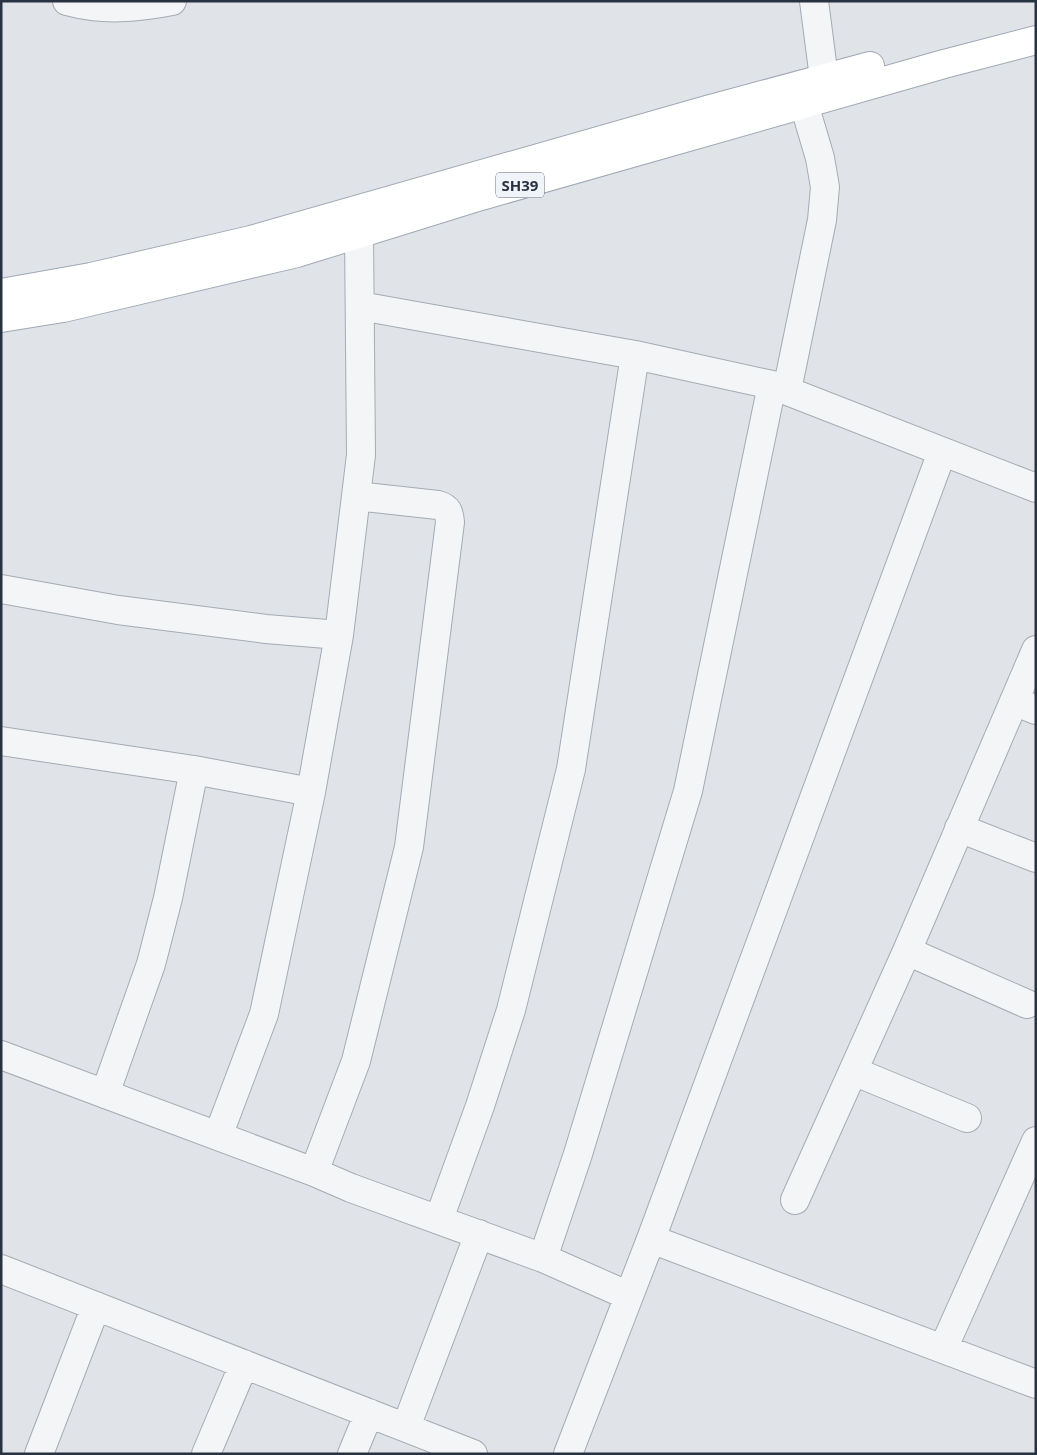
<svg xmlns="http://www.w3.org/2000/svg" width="1037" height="1455" font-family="'Noto Sans',sans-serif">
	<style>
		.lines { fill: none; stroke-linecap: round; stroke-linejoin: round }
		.minor-casing { stroke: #a5abb3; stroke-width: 30 }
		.primary-casing { stroke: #9fa8b5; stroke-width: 30 }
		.minor { stroke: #f3f5f7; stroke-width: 28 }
		.primary { stroke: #fff; stroke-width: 28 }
		.labels { text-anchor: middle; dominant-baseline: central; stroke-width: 5; stroke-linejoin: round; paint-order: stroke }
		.shield { fill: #f0f3f7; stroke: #656c78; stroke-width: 1 }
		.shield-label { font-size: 15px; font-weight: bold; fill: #293241 }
	</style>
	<rect width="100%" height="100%" fill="#e0e4e9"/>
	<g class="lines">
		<defs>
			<path id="minor" d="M67,1C103,11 136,8 172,1
				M814,1L824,78
				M360,306L635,355L772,385L1036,488
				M787,390L822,220L825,187L820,158L804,104
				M1,589L118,610L266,629L339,635
				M1014,701L1036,710
				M1,741L194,770L311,792
				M959,828L1036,858
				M907,951L1027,1004
				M1,1055L314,1172L351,1188L543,1258L629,1296
				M853,1071L967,1118
				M105,1094L151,964L168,898L194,770
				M218,1136L264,1014L311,792L339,635L361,455L359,234
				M314,1172L356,1061L409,847L450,522C449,512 448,508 438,505L356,496
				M795,1200L907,951L1036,650
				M439,1219L480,1106L511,1010L571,769L635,355
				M651,1239L942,452
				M543,1258L578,1154L688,791L772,385
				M1,1269L473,1454
				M943,1349L1036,1141
				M406,1427L479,1234
				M39,1454L96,1306
				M206,1454L244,1364
				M352,1454L369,1413
				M568,1454L651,1239L1036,1384"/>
			<path id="primary" d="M1,293L91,277L251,240L707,110L870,66
				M1,318L63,308L297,253L481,196L944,64L1036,40"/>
		</defs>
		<use href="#minor" class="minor-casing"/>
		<use href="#primary" class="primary-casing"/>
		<use href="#minor" class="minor"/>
		<use href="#primary" class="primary"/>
	</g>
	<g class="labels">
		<rect class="shield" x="496" y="172.5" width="48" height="25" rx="4"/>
		<g class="shield-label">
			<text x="520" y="185">SH39</text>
		</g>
	</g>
	<rect width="1037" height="1455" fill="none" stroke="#293241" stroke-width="5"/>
</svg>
